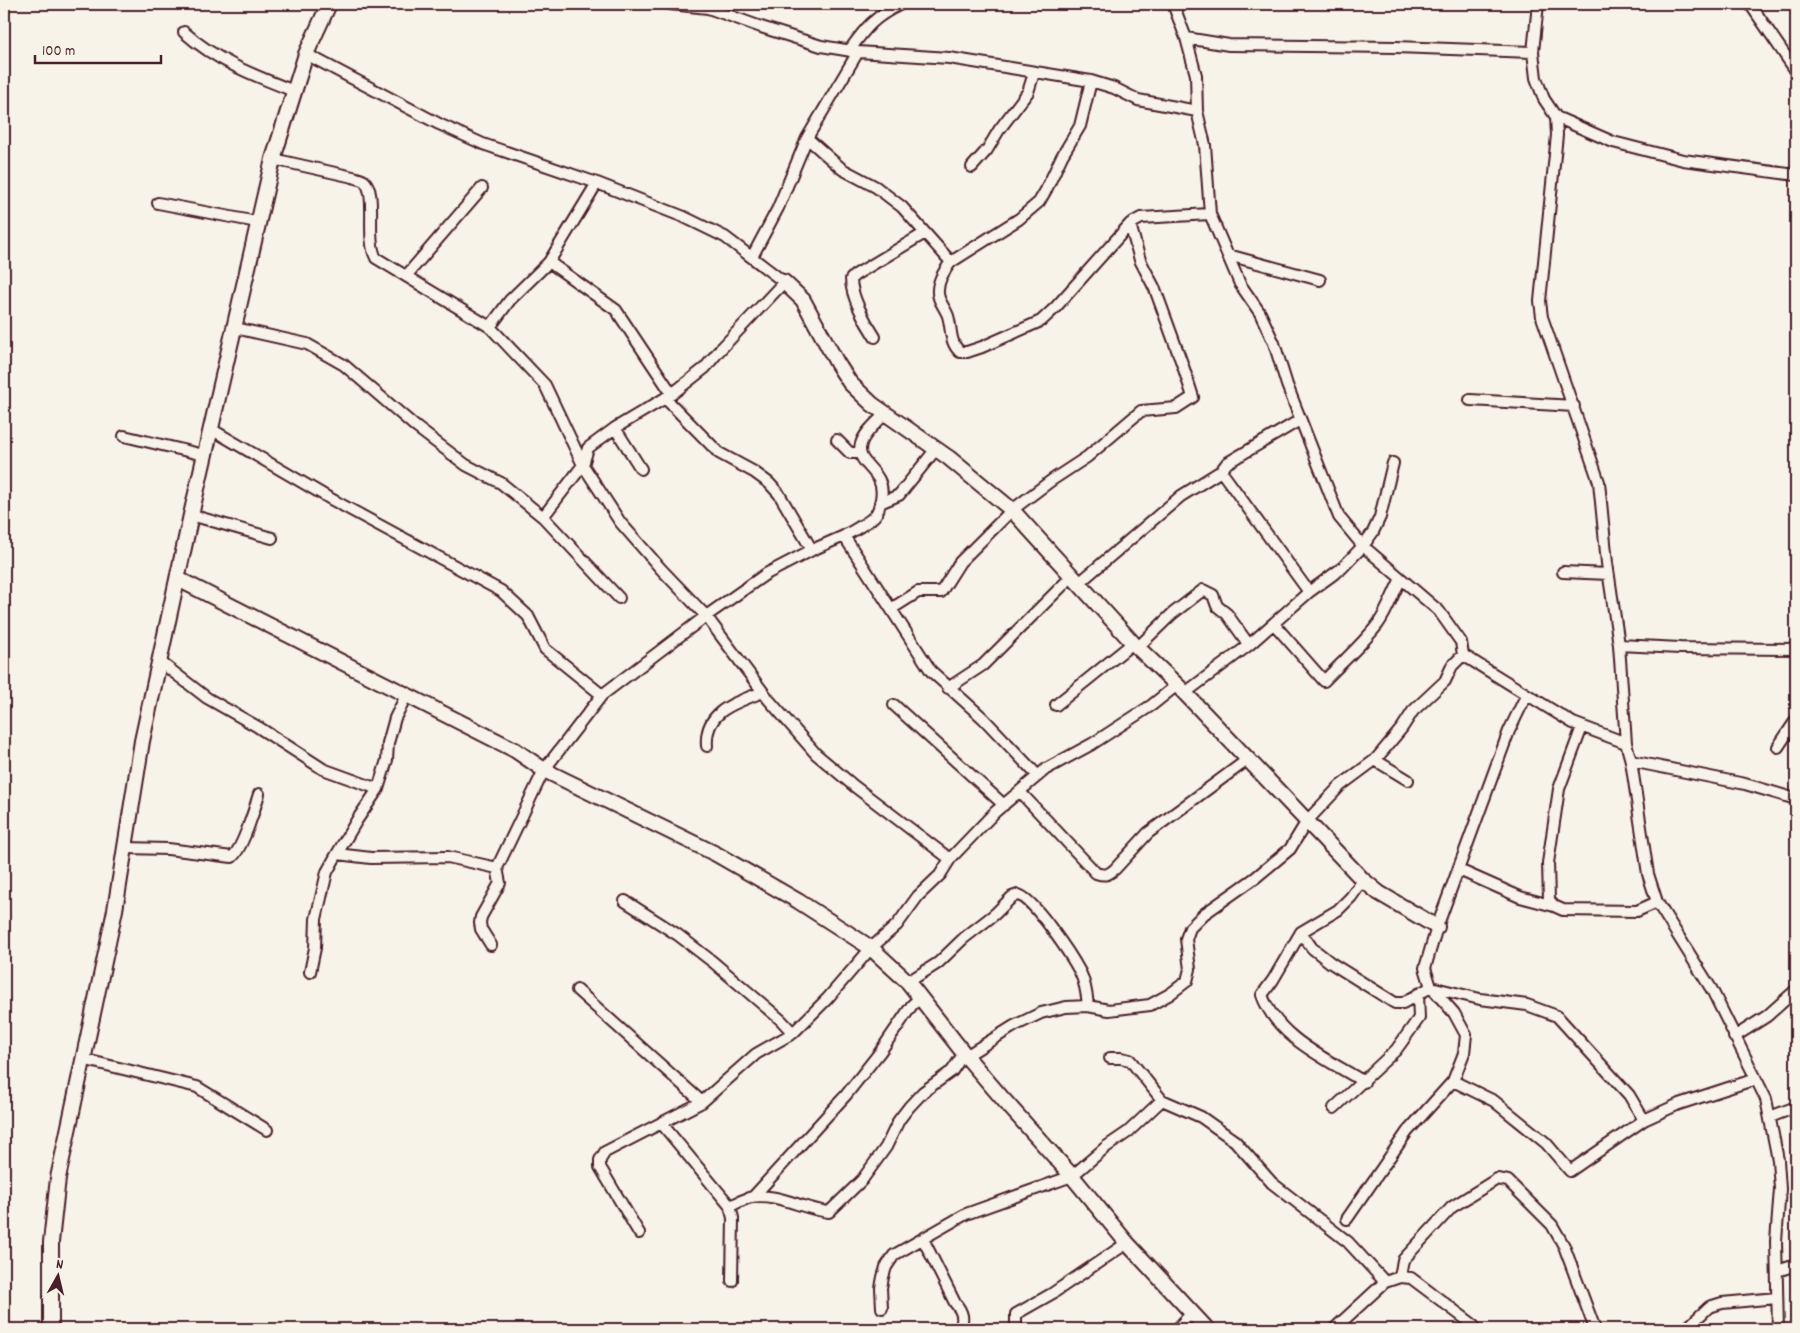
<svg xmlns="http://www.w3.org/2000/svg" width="1800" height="1333" font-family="Dekko,sans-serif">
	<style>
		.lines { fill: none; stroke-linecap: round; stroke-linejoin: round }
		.street-casing { stroke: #4a1f2b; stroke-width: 14 }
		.secondary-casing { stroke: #4a1f2b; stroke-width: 18 }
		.street { stroke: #f7f3e8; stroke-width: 10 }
		.secondary { stroke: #f7f3e8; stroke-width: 14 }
	</style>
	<rect width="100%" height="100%" fill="#f7f3e8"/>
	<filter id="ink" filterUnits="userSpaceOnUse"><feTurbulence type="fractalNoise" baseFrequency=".02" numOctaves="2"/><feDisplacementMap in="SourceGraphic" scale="10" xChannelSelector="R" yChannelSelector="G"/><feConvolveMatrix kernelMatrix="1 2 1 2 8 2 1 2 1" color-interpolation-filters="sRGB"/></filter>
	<g filter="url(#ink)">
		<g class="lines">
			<defs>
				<path id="street" d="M670,4L708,8L761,27L821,46L858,52L949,58L1091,81L1114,88L1138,100L1197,111L1196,75L1186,38L1173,4
					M1538,4L1533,52L1536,78L1544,99L1556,117L1557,135L1540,301L1542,317L1599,482L1607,563L1619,645L1626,743L1631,761L1648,874L1657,902L1712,990L1766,1099L1778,1160L1780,1189L1776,1241L1778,1329
					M1750,4L1796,71
					M184,32C216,61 255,76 294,91
					M1186,38L1229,45L1396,47L1533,52
					M849,51C866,27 874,17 901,4
					M306,54L439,124L483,144L597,183L684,217L725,237L784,282L718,352L705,368L672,394L615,428L588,448L583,465L543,517
					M1091,81L1080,126L1062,156L1046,190L1039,202L1019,219L951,262C943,272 935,286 939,298C941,304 946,310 948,316C952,329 949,342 960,352H967L982,347L1041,321L1055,308L1130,224L1141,218L1210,214
					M1197,111L1205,145L1210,214L1240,284L1260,313L1274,343L1287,385L1339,517L1363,546L1439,611L1461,642L1463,655L1573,723L1626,743
					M1556,117L1613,142L1683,160L1796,175
					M807,138L842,169L876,187L902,207L951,262
					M273,159L353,177C356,178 361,179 364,181C378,192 365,239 376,258L490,327L545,385L583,465L620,522L661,569L706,616L769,700L816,754L854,786L950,859
					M972,167L987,150L999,130L1028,92L1034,73
					M158,203L257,222
					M1228,255L1320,280
					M752,257L778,208L807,138L858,52
					M549,262L616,310L672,394
					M406,276L482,188
					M490,327L510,300L549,262L597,183
					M235,328L307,344L344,365L416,427L466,465L501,483L543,517L619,598
					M875,337C865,322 851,296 851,279L855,275L925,233
					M665,398L719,453L754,472L769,483L779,494L812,550
					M1470,400L1574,406
					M615,428L641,469
					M211,429L329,498L501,591L528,616L545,649L602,695
					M124,436L204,455
					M837,440L850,453H860
					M1221,471L1309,592
					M880,503L899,495L936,449
					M191,515L272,538
					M844,536C852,531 872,521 876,514C879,510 880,504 881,499C887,469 854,466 861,444C864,433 877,422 885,414
					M1563,572L1608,574
					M1079,583L1181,496L1221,471L1227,463L1300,420
					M891,609L918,592H941L960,562L1012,510L1052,480L1087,457L1141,411L1176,408L1193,397L1183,366L1155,289L1140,260L1130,224
					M1274,624L1324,681C1342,662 1363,644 1378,624C1388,610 1393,593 1401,579
					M1619,645L1680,648L1796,649
					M1137,648L1172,614L1203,590L1213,595L1217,606L1227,614L1249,645
					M159,661L207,698L258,727L323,769L378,789
					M948,688L983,665L1072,576
					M1185,693L1249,645L1309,592L1342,568L1363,546L1373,532L1380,517L1393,463
					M407,694L395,718L388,743L387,760L378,789L357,820L337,854L371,858L448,857L497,868
					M894,705L1004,805
					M1056,705L1133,643
					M707,746C704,711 735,703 763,692
					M1778,747L1796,720
					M1375,760L1408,780
					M1631,761L1745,784L1796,799
					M1020,792L1096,873C1105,876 1108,875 1115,869L1148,833L1247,760
					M126,848L168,849L232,857C242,850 255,808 259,794
					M1459,870L1520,897L1554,906L1563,910L1637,911L1657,902
					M1363,880L1351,897L1338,910L1301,932L1273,980L1262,995C1277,1038 1327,1059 1364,1082
					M625,901L678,935L713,962L781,1020L793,1033
					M1554,906L1549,900L1548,863L1559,789L1582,727
					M1301,932L1312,948L1331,963L1395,1003H1403L1431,987L1425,968L1437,927L1509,731L1526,696
					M491,945L481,929L480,923L481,917L500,883L497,868L544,770L602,695L706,616L766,574L812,550L844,536L931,671L983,718L1038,776
					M310,972L315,948L316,919L327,872L337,854
					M908,982L938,963L964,938L995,914L1012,897L1018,895C1033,897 1072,957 1080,972C1085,982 1087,995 1088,1006
					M577,990L702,1102
					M1734,1037L1767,1016L1796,990
					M966,1056L1014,1026L1041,1013L1066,1007L1088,1006L1109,1010L1150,1005L1170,994L1187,981L1190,969L1186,939L1190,928L1204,914L1255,878L1290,849L1307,821L1340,786L1375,760L1382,752L1402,728L1413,711L1445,681L1452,666L1463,655
					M1110,1058H1121L1130,1060L1162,1100L1201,1117L1235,1141L1272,1183L1348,1242L1385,1282
					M82,1059L197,1087L267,1130
					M1453,1081L1494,1101L1546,1143L1570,1171L1644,1120L1679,1104L1756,1079
					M1334,1108L1396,1050L1419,1018L1418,994
					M1770,1117L1796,1107
					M662,1124L730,1206L733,1218L732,1281
					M753,1197L846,1095L880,1052L912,1005L920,998
					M730,1206C737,1203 744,1199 752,1197C774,1192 806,1210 829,1212L862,1180L886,1147L899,1120L909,1107L923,1092L952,1071L964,1053
					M1347,1219L1407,1132L1453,1081L1464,1053L1466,1035L1454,1013L1431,987L1480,999L1527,1005L1557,1016L1629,1095L1644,1120
					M639,1233L600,1167V1160L605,1152L702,1102L756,1054L793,1033L827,999L871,948L897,925L918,896L940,875L950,859L995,812L1046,769L1092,744L1152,705L1177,685
					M923,1239L955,1303C963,1312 964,1319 960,1329
					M1777,1271L1796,1265
					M1400,1277L1403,1260L1452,1207L1497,1179L1508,1181L1552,1225L1564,1246L1595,1329
					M882,1308L881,1288L883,1277L886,1267L894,1255L966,1214L1072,1176L1106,1147L1128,1132L1162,1100
					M1016,1329V1314L1053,1293L1127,1243
					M1177,1329L1192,1313
					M1334,1329L1385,1282L1400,1277L1411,1278L1471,1323L1476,1329
					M1686,1329L1709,1307L1722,1303L1777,1298"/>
				<path id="secondary" d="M784,282L803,300L837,363L850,383L872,404L949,458L1012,510L1133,643L1179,687L1363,880L1379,893L1437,927
					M178,579L515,750L544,770L716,854L798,901L871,948L908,982L966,1056L1002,1098L1072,1176L1127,1243L1207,1329
					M51,1329V1242L58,1178L115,910L142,741L191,515L273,159L306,54L329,4"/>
			</defs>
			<use href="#street" class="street-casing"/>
			<use href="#secondary" class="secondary-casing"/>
			<use href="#street" class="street"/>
			<use href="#secondary" class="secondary"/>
		</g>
	</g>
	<rect width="1800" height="1333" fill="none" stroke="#f7f3e8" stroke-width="20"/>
	<rect x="10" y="10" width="1780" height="1313" fill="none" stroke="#4a1f2b" stroke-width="2" filter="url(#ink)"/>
	<g transform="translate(58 1276) rotate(8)" stroke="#f7f3e8" stroke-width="4" paint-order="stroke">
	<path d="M0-4L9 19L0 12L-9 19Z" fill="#4a1f2b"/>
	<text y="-8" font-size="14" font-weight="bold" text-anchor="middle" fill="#4a1f2b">N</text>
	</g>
	<path d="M35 55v8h126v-8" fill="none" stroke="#4a1f2b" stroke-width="2.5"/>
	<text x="42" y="55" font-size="15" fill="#4a1f2b" stroke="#f7f3e8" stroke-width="4" paint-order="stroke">100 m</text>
</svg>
